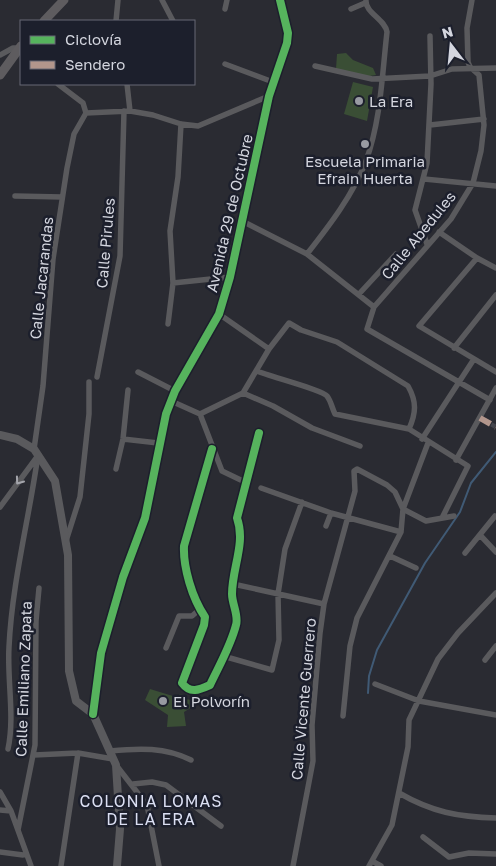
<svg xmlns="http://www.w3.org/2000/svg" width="496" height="866" font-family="'Golos Text',sans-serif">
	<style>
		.green { fill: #3a4e35 }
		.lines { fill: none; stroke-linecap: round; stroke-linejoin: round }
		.stream { stroke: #405a75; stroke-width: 2 }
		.pedestrian-tunnel { stroke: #44454c; stroke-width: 4.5; stroke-dasharray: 4.5 2; stroke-linecap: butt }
		.minor { stroke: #5a5a5d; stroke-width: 5.5 }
		.tertiary { stroke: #5a5a5d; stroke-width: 8 }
		.secondary { stroke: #5e5c5f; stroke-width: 9 }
		.quiet { stroke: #b2968c; stroke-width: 6; stroke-dasharray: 12 6; stroke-linecap: butt }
		.cycleway-casing { stroke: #1c1f2c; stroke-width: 11 }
		.cycleway { stroke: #56b35d; stroke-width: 8 }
		.oneway { stroke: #a3a4ab }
		.poi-dot { fill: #989aa2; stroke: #1c1f2c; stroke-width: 2 }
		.labels { text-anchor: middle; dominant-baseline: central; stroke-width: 5; stroke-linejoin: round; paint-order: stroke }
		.poi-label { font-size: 15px; fill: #d4d6df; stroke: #1c1f2c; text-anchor: start }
		.street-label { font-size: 15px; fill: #d4d6df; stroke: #1c1f2c }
		.neighbourhood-label { font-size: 16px; letter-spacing: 1px; fill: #dbdff2; stroke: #1c1f2c }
	</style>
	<rect width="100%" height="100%" fill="#2a2b32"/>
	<path class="green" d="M346,53L353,60L373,68L376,75L364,77L336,69L337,54Z
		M353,82L373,87L367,121L344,114Z
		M150,689L176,697L180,694L184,695L185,699L191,700L192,707L184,712L186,726L167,727L168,715L145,700Z"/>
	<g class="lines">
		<path class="stream" d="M368,693L369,676L377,650L425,563L460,512L471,483L496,452"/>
		<path class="pedestrian-tunnel" d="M480,418L496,427"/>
		<path class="minor" d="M162,0L173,21
			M472,0L467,28L468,62L470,67L479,75L484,125L481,151L473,183L451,219L374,307L367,329L490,400
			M225,9L227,0
			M351,9L365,3
			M116,21L118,0
			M0,55L13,48H19
			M225,64L273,82
			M315,66L372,79L430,76L452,69L496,68
			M58,84L83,103L86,113
			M127,84L130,111
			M86,113L130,111L153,115L181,124L198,126L269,96
			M430,125L484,119
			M424,179L496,186
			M15,196L62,197
			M242,221L307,254L374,307
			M439,232L477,258L496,268
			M427,244L415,210L427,163L431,84L430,36
			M307,254C329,226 353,195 366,161C381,120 382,75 387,32C385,19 365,13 366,0
			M477,258L419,326L496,372
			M173,283L230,277
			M359,294L396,254
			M219,314L269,349
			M168,324L173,283L170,231L178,177L181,124
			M454,348L496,295
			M257,371C268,376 323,390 327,396C331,401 332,408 335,414L409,429L468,466L442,518
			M138,372L175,391
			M97,377L120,256L124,111
			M243,393L273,406L312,428L360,446
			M171,401L200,414L222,471L247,483
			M200,414L243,393L269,349L289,323L301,330L337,342L408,386C417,402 416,413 409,429
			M123,439L158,443
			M422,439L474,359
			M34,449L43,386L53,259L67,168L74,134L86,113
			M212,449L184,546C183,567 192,598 205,617L204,625L182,683C190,694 199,690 210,685C219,666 231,645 236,625C239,616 232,604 232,594C232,568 246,543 237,518L259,433
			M456,460L496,388
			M116,469L123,439L128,390
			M261,488L331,513L401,532
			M0,507L37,457
			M326,526L331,513
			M480,535L496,552
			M66,541L80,497L89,414V382
			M465,553L495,516
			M390,556L416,568
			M233,584L324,604
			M166,648L179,616H192L200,609
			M223,656L272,670L279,640L278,594L285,549L302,502
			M485,660L496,646
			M375,684L419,701L496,715
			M343,716L350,646L357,618L401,532L403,509L428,443
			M8,749C15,716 7,681 9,647C12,583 29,519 38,455
			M110,751C139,748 165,747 191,760
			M34,755L78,753L113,759
			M116,765L147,805L159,866
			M133,784L152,782L166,785L221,826
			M0,792L11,811L31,866
			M399,793C432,812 458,817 496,818
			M0,810L11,811
			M18,830L35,745L36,621L39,588
			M423,837L449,857L469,853L496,854
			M0,852L23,855L26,854
			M372,861L381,866
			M61,866L78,753
			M293,866L313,761L312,725L320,633L324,604L355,491L354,471L357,469L387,485L395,492L403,509L426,521L454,516
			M369,866L392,825L408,747L409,720L438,659L458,633L496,593"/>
		<path class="tertiary" d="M0,435L17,439L34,449L55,481L68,555L69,671L76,701L93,714L116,765L120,829L117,866
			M93,714L101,653L123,577L145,518L166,414L175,391L219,314L230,277L269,96L287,43L288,33L280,0"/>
		<path class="secondary" d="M44,21L64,0
			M0,75L21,46"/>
		<path class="quiet" d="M480,418L496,427"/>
		<defs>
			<path id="cycleway" d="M212,449L184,546C183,567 192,598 205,617L204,625L182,683C190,694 199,690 210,685C219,666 231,645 236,625C239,616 232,604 232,594C232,568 246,543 237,518L259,433
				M93,714L101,653L123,577L145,518L166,414L175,391L219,314L230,277L269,96L287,43L288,33L280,0"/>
		</defs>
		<use href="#cycleway" class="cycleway-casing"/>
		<use href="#cycleway" class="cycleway"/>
	</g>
	<defs><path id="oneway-chevron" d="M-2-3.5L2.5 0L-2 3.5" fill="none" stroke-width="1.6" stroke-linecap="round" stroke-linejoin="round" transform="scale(1.25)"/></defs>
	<use class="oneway" href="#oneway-chevron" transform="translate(19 481) rotate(126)"/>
	<g class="poi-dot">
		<circle cx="359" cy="101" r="5"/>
		<circle cx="365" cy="144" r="5"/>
		<circle cx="163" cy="701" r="5"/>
	</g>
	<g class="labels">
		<g class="poi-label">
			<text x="369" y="101">La Era</text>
			<text x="365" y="161" text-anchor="middle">Escuela Primaria<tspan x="365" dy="17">Efrain Huerta</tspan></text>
			<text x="173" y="701">El Polvorín</text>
		</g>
		<g class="street-label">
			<text transform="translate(229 213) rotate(-77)">Avenida 29 de Octubre</text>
			<text transform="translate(418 235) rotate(-51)">Calle Abedules</text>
			<text transform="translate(105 243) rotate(-85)">Calle Pirules</text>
			<text transform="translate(41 278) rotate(-84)">Calle Jacarandas</text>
			<text transform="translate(23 679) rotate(-88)">Calle Emiliano Zapata</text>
			<text transform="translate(303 699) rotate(-85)">Calle Vicente Guerrero</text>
		</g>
		<g class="neighbourhood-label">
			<text x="151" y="801">COLONIA LOMAS<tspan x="151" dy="18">DE LA ERA</tspan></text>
		</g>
	</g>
	<rect x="20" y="20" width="175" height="65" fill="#1c1f2c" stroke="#666874"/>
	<rect x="30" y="36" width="25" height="8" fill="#56b35d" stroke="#666874"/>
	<text x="65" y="45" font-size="15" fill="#d4d6df">Ciclovía</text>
	<rect x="30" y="61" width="25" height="8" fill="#b2968c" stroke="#666874"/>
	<text x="65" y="70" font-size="15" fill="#d4d6df">Sendero</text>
	<g transform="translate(451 45) rotate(344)" stroke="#1c1f2c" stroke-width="4" paint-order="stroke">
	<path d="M0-4L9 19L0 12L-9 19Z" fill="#d4d6df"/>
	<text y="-8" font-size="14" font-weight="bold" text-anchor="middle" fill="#d4d6df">N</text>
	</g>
</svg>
